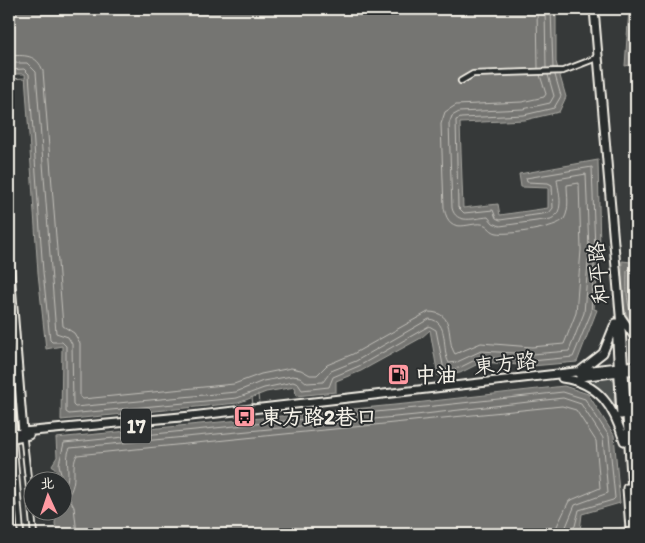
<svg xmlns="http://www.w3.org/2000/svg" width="645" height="543" font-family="Itim,'LXGW WenKai TC',sans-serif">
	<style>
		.green { fill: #4e514f; stroke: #a1a19c }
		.water { fill: #757572; stroke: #a8a7a1 }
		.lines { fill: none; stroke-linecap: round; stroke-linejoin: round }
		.shore { stroke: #c1bfb9; stroke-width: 1 }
		.stream { stroke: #a8a7a1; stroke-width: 1 }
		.canal { stroke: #757572; stroke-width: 4 }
		.street-casing { stroke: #f4f1e8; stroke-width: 8 }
		.primary-casing { stroke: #f4f1e8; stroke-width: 11 }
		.street { stroke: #2a2d2e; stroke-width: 4.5 }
		.primary { stroke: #2a2d2e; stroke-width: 7 }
		.labels { text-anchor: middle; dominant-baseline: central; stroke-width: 4; stroke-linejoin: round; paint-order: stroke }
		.shield { fill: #2a2d2e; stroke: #b7b6b0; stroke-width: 1 }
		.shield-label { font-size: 20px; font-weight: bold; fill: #f4f1e8 }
		.street-label { font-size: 21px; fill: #f4f1e8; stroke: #2a2d2e }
		.poi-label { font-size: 21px; font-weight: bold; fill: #f4f1e8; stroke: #2a2d2e; text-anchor: start }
	</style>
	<rect width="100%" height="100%" fill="#363939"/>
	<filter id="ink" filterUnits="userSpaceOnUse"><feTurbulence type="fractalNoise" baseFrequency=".02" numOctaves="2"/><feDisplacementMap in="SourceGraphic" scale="10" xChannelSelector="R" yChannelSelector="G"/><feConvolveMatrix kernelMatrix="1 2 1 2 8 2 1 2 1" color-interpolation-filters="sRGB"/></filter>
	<g filter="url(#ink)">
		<path class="green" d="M9,306L19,406L18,427C9,387 9,347 9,306Z
			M610,378L615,382L614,408L588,383V380Z"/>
		<path class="water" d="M9,9H556V62L566,97L559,112L525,120L460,123L463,208L498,204L500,215L548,208V188L521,187L519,174L598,160L600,250L594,309L597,310L577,362L532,366L482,362L460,373L438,376L430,330L421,338L361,371L336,381V392L296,396L295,387L266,392L238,403L61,420L62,346L46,349L38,273L25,74H9Z
			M629,9H636V64L625,66Z
			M622,261L632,262L636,269V331C618,307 622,289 622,261Z
			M564,386L588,394L614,435L620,503L582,514L580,531L567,534L529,532L528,534H58L55,524L56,511L62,510V480H57V471L52,465L57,457L56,438L415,403Z"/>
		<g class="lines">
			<path class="shore" d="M537,9L538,68
				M545,9L546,68
				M551,9L553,68
				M634,9L631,57L636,60
				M9,56C24,55 37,54 43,71L63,326L74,333L80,343V397L83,399L234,384L261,374L291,368L301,370L310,375H317L327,365L353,354L428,312C457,312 445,339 455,354L481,343L532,347L564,344L576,313L581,250L579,183L567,185C567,195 570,209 564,219C557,228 509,235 497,233C491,232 489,227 485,225C472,219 450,239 444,208L441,124L445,112L456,105L522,102L544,97L546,94L540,75
				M9,63H27L36,72L56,333L68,337L72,344L73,405L75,407L236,392L263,381L292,376L300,377L307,383L323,382L331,371L356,361L429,319C450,321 441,350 449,363L457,362L481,351L532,354L569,351L584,313L589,250L586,174L557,179C558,191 566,211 551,219L500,226L493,223L488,217C475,218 456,225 452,208L449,124L452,116L459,112L523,109L550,103L554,96L548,75
				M9,70L24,69L29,74L43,272L50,340L52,342H62L66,346V412L69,414L237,398L264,388L293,382L298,384L302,390L329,387L333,377L359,366L429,326L436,330L444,370L459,368L481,357L532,361L573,357L591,313L595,250L592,167L526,178L527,182L548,183L552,185L553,208L549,213L500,220L496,218L493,210L464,213L458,207L456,120L461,118L524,115L554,108L561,96L555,75
				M636,271L629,269L627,271C627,288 625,307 636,322
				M62,480L59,464L64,443L416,408L563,392L585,399L609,436L615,498L613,500L579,510L575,526L570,530V534
				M62,490C74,478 63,461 70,448L416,415L563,398L581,404L603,438L608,493L575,505L563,534
				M77,534L74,507L68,496C79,480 70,468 77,455L562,406L576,410L596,441L600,488L569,501L557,526L556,534"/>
			<path class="stream" d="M9,79L26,78
				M258,394L259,404
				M252,397L253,405"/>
			<path class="canal" d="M605,534L629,527"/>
			<defs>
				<path id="street" d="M461,81L473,74L563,71L594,59
					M9,433L23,432L34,534
					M9,438H13L21,534"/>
				<path id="primary" d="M594,9L620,314L635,534
					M9,259L23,432L191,416L636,365
					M621,317L636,339
					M616,323L621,415
					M581,370L603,353L614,326
					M580,377L636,370
					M562,378C600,383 614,408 624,441
					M9,381L13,438L29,435
					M629,421L636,398
					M627,488L630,529"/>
			</defs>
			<use href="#street" class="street-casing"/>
			<use href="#primary" class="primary-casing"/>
			<use href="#street" class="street"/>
			<use href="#primary" class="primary"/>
		</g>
	</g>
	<defs>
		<symbol id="fuel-square" viewBox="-11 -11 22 22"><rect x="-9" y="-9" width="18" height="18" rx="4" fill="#ff9aa2" stroke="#2a2d2e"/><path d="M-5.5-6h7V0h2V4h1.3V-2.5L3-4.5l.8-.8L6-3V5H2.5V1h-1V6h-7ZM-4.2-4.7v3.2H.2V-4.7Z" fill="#111"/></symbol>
		<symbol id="bus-square" viewBox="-11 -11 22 22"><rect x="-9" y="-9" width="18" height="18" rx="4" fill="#ff9aa2" stroke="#2a2d2e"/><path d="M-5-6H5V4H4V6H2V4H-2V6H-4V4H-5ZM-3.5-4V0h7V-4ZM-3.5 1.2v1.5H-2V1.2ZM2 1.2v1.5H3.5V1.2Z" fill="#111"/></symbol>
	</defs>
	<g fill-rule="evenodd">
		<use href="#fuel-square" x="386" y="362" width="25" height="25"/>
		<use href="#bus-square" x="232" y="404" width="25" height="25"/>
	</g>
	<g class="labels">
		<rect class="shield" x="121" y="408.5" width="30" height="35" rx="4"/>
		<g class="shield-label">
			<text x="136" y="426">17</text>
		</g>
		<g class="street-label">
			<text transform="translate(598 273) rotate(-95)">和平路</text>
			<text transform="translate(505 363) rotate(-6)">東方路</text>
		</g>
		<g class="poi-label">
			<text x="415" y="374">中油</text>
			<text x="261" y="416">東方路2巷口</text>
		</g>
	</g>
	<rect width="645" height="543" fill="none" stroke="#2a2d2e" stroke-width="30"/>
	<rect x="15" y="15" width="615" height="513" fill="none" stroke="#f4f1e8" stroke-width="2" filter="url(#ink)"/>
	<g transform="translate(48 496) rotate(357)"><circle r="24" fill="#2a2d2e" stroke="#7b7b78"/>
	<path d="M0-4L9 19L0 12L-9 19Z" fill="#ff9aa2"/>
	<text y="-8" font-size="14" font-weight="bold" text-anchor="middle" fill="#f4f1e8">北</text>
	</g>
</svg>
